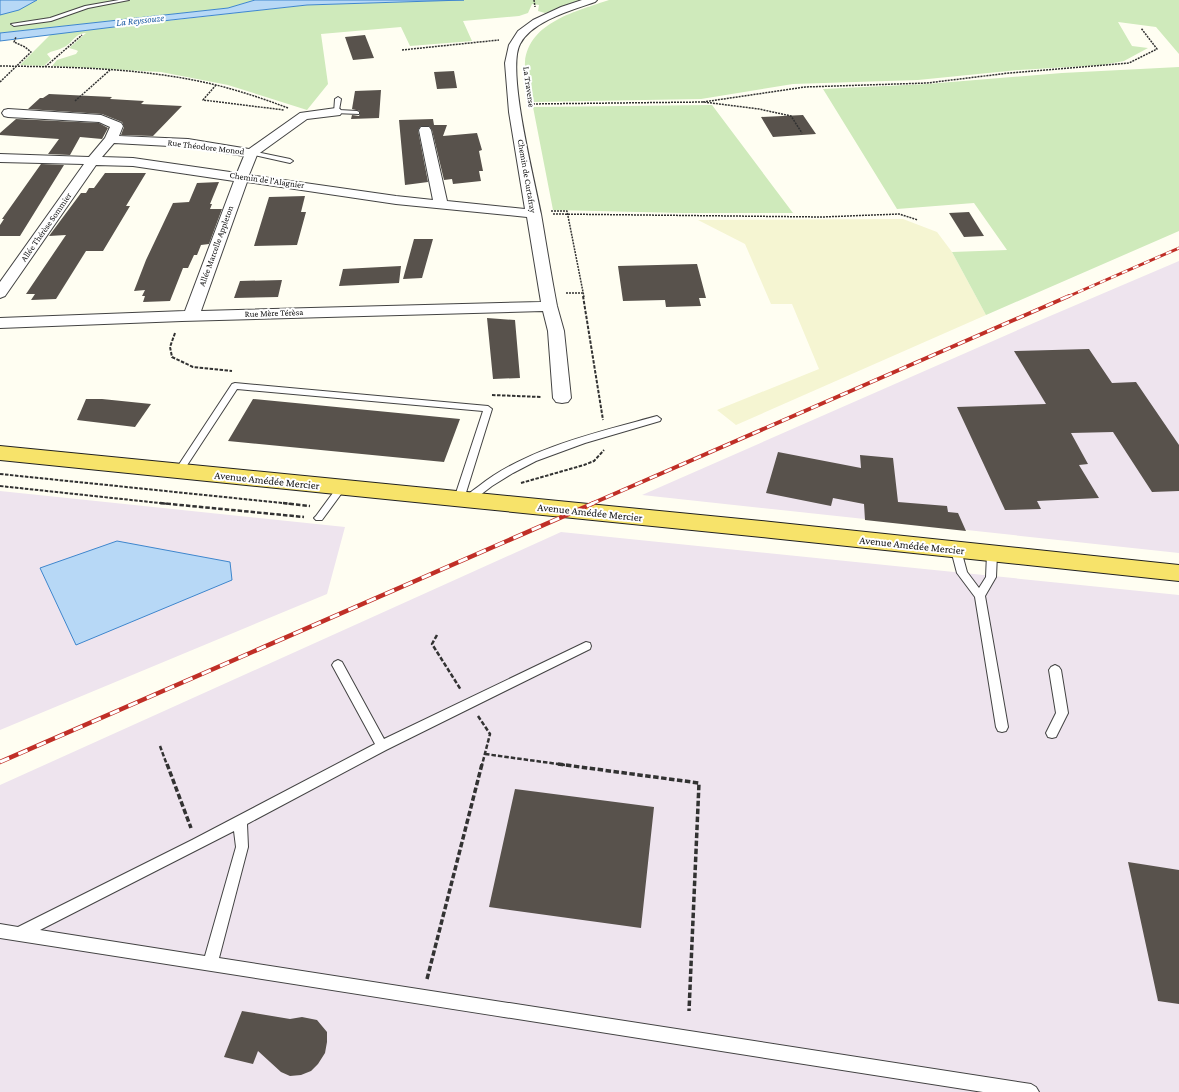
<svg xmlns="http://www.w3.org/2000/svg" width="1179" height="1092" font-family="'Crimson Pro',serif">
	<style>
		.industrial { fill: #eee4ee }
		.farmland { fill: #f5f5d2 }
		.green { fill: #cfeabb }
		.water { fill: #b7d8f6; stroke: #3e86cd }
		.building { fill: #58524c }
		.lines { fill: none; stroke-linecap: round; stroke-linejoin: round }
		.lane-casing { stroke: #434343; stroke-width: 2 }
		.street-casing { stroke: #434343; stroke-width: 2 }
		.primary-casing { stroke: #212121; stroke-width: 2 }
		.path-far3 { stroke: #323232; stroke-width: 1.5; stroke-dasharray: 2 1; stroke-linecap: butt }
		.path-far2 { stroke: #323232; stroke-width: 2; stroke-dasharray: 3.5 1.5; stroke-linecap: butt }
		.path-far1 { stroke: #323232; stroke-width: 2.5; stroke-dasharray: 4.5 2; stroke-linecap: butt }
		.path { stroke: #323232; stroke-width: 3.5; stroke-dasharray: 5.5 2.5; stroke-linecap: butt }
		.lane { fill: #fff; fill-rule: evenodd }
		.street { fill: #fff; fill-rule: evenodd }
		.primary { fill: #f7e36a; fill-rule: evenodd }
		.rail-far2-casing { stroke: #c02f27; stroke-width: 3 }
		.rail-far1-casing { stroke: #c02f27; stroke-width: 4 }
		.rail-casing { stroke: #c02f27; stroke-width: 4.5 }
		.rail-far2 { stroke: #fff; stroke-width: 2; stroke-dasharray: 6; stroke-linecap: butt }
		.rail-far1 { stroke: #fff; stroke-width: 2.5; stroke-dasharray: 8; stroke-linecap: butt }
		.rail { stroke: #fff; stroke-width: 3; stroke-dasharray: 10; stroke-linecap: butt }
		.labels { text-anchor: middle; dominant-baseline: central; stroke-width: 4; stroke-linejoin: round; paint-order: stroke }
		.far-street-label { font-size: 9px; fill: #101010; stroke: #fff }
		.far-water-label { font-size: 10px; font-style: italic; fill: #1858a2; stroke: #fff }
		.street-label { font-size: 11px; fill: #101010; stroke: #fff }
	</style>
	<rect width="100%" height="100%" fill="#fffef2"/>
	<path class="industrial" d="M1179,261V553L642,495L1036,322Z
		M0,491L345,527L327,594L0,730Z
		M561,532L1179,595V1092H0V785Z"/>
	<path class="farmland" d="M903,219L937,232L952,252L986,315L736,425L717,410L819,369L792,304H771L745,244L698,220Z"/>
	<path class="green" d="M0,0H255L228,8L0,33Z
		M464,0H580L545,13L538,11L539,5L532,4L528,13L519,16L463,21L472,41L410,46L401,27L321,34L328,84L307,110L228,85L161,72L52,66L57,60L76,54L78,51L76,50L69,48L86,33C73,34 72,45 62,48C56,51 53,50 47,54L51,59L44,66L20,65L51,34L307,5Z
		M609,0H1179V54L1156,27L1118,22L1132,46L1148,48L1124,61L1102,65L1019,70L918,80L793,84L701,99L532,102C530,91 524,72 525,62C529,22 577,11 609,0Z
		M1179,67V231L986,315L952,252L1007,250L974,203L897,209L823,89L927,84L1062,73Z
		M712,105L793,213H683L553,210L533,107Z"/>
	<path class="water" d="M0,0H37L19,10L0,15Z
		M255,0H464L307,5L171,20L0,41V33L228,8Z
		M117,541L230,562L232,580L76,645L40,568Z"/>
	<path class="building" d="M365,35L374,58L353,60L345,37Z
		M454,71L457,88L437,89L434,72Z
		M381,90L379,118L351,119L352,115L359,116L360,114V111L352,109L355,91Z
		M49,94L112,97L110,99L144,101L141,104L182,106L153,136L121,135L124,127L122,122L102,114L28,109L40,98H43Z
		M803,115L816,134L773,137L761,117Z
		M16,119L99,123L108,128L102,139L80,137L70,155L48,154L59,139L0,135V133Z
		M433,119L434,125H447L443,136L477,133L482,150L479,151L483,171H479L481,181L453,184L452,179L444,180L432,130L429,126H421L418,130L428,182L405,185L399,120Z
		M41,164L64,165L20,236H0V225L4,219H2Z
		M105,173H146L126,206H130L103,251H86L56,299L31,300L35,294H26L66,235L49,236L81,193H86L89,188H94Z
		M219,182L210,204H212L210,209H222L209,244L201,245L197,255H194L188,268H183L170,301L143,302L145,296H142L145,290L134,291L146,260L173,203L189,202L197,183Z
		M305,196L301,212H306L297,245L254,246L269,197Z
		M969,212L984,236L964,237L949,213Z
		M414,239H433L422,278L403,279Z
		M697,264L706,298H699L701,306L666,307L665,300L623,301L618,266Z
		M401,266L399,283L339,286L343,269Z
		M282,280L278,297L234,298L240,281Z
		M487,318L515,320L520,378L493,379Z
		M1089,349L1112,383L1136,382L1179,445V491L1152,492L1113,432L1071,433L1088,464L1079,465L1099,498L1037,501L1041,509L1005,510L957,407L1046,404L1014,351Z
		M86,399H102L151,404L135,427L77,420Z
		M253,399L460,419L444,462L228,441Z
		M778,452L861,468L860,455L893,458L898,502L947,506L948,512L958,513L966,531L865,520L864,504L833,498L831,506L766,493Z
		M515,789L654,807L641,928L489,907Z
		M1128,862L1179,870V1004L1158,1001Z
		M242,1011L290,1019L302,1017L317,1020L327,1032V1042L325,1053L318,1064L311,1071L301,1075L290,1076L281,1072L258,1051L253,1064L224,1057Z"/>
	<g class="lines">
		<defs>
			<path id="lane" d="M119,0H129L88,8L51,21L14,26L11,24L50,18L85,6Z
				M338,97L341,99L339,110L357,111L359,112V114L334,113L335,99Z
				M251,151L290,159L293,161L290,163L249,154V152Z
				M235,383L488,406L492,409L464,499L459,502L454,499L483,411L237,389L182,473H176L174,471L176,469L232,384Z
				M657,416L661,419L660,421L585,443L536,461L513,473L492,486L471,502H465L463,500C467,494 474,490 479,486C527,448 599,432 657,416Z
				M341,485L344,486L346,488L344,490L322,520H316L314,518L316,516L338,486Z
				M956,546L960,547L961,550L967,572L979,588L986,577L987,554L988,551H996L997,554L996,577L985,596L1008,727L1006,731L1002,732L998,731L996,727L975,597L957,573L951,550L952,547Z
				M586,642L590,643L591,646L590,649L386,750L247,824L248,847L219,958L1031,1084L1036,1087L1039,1092H983L0,938V924L18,927L192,840L375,744L332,665L334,662L338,660L342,662L384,739ZM234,831L236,847L205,956L40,930Z
				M1055,665L1059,667L1061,670L1068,713L1056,737L1052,738L1048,737L1046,733L1056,713L1049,670L1051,667Z"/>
			<path id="street" d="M582,0H597L595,2C572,10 532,21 520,44C506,70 535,181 541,214C546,243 551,275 557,306L564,331L571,398L568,402L562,403L556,402L553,398L548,331L543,311L182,321L0,328V318L185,311L234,181L133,166L96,165L5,296L0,298V282L84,164L0,162V154L89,157L105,138L110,127L99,122L8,117L4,116L2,113L4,110L8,109L101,115L121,123L123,126L119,136L188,139L249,149L300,113L336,108L340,109L342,112L340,115L307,119L257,155L249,175L396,196L433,200L419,130L421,127H429L431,130L447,201L525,209L509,112L505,63L509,45L518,31L533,20L561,7ZM114,143L188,147L244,156L237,173L133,158L102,157ZM247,182L396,204L527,217L541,302L201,311Z"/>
			<path id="primary" d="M0,446L771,522L1179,565V581L771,538L0,460Z"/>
		</defs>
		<use href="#lane" class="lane-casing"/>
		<use href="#street" class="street-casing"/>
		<use href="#primary" class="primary-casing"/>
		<path class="path-far3" d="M534,0L535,7
			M402,50L499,40
			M0,66C75,67 151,68 224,87C246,93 267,100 288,108
			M45,67L82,35
			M0,82L31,52L25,47L14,42L16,37
			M216,85L203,100L284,110
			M75,101L110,70
			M703,102L805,87L927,83L1009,73L1129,63L1157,49L1141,28
			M530,104L703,102L759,109L791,116L802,133
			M551,211H567L584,297
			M553,214L822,217L899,214L918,220
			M566,293H583"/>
		<path class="path-far2" d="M583,296L603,420
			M175,333L170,347L172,357L193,367L232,371
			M492,395L541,397
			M0,474L292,504
			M521,483L584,465L594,461L604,450
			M0,486L169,504"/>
		<path class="path-far1" d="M160,503L304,517
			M283,503L310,506
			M437,635L432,644L461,690
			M478,716L490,734L482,765
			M160,746L167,765
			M485,754L565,765"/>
		<path class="path" d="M167,764L191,828
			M558,764L699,783L689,1011
			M427,979L482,764"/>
		<use href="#lane" class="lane"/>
		<use href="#street" class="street"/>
		<use href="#primary" class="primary"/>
		<defs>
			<path id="rail-far2" d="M1067,297L1179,248"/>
			<path id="rail-far1" d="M591,504L1069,296"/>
			<path id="rail" d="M0,762L594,503"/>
		</defs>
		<use href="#rail-far2" class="rail-far2-casing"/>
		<use href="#rail-far1" class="rail-far1-casing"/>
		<use href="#rail" class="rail-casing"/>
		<use href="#rail-far2" class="rail-far2"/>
		<use href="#rail-far1" class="rail-far1"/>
		<use href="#rail" class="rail"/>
	</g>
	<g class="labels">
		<g class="far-street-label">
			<text transform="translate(529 87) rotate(82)">La Traverse</text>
			<text transform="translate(206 147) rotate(7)">Rue Théodore Monod</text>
			<text transform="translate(527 176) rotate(80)">Chemin de Curtafray</text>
			<text transform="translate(267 180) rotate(8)">Chemin de l'Alagnier</text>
			<text transform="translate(46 227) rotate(-55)">Allée Thérèse Sommier</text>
			<text transform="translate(216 246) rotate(-70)">Allée Marcelle Appleton</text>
			<text transform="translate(274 313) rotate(-2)">Rue Mère Térèsa</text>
		</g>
		<g class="far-water-label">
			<text transform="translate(140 20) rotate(-6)">La Reyssouze</text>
		</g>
		<g class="street-label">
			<text transform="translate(267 480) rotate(6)">Avenue Amédée Mercier</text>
			<text transform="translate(590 512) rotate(6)">Avenue Amédée Mercier</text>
			<text transform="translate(912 545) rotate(6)">Avenue Amédée Mercier</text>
		</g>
	</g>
</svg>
